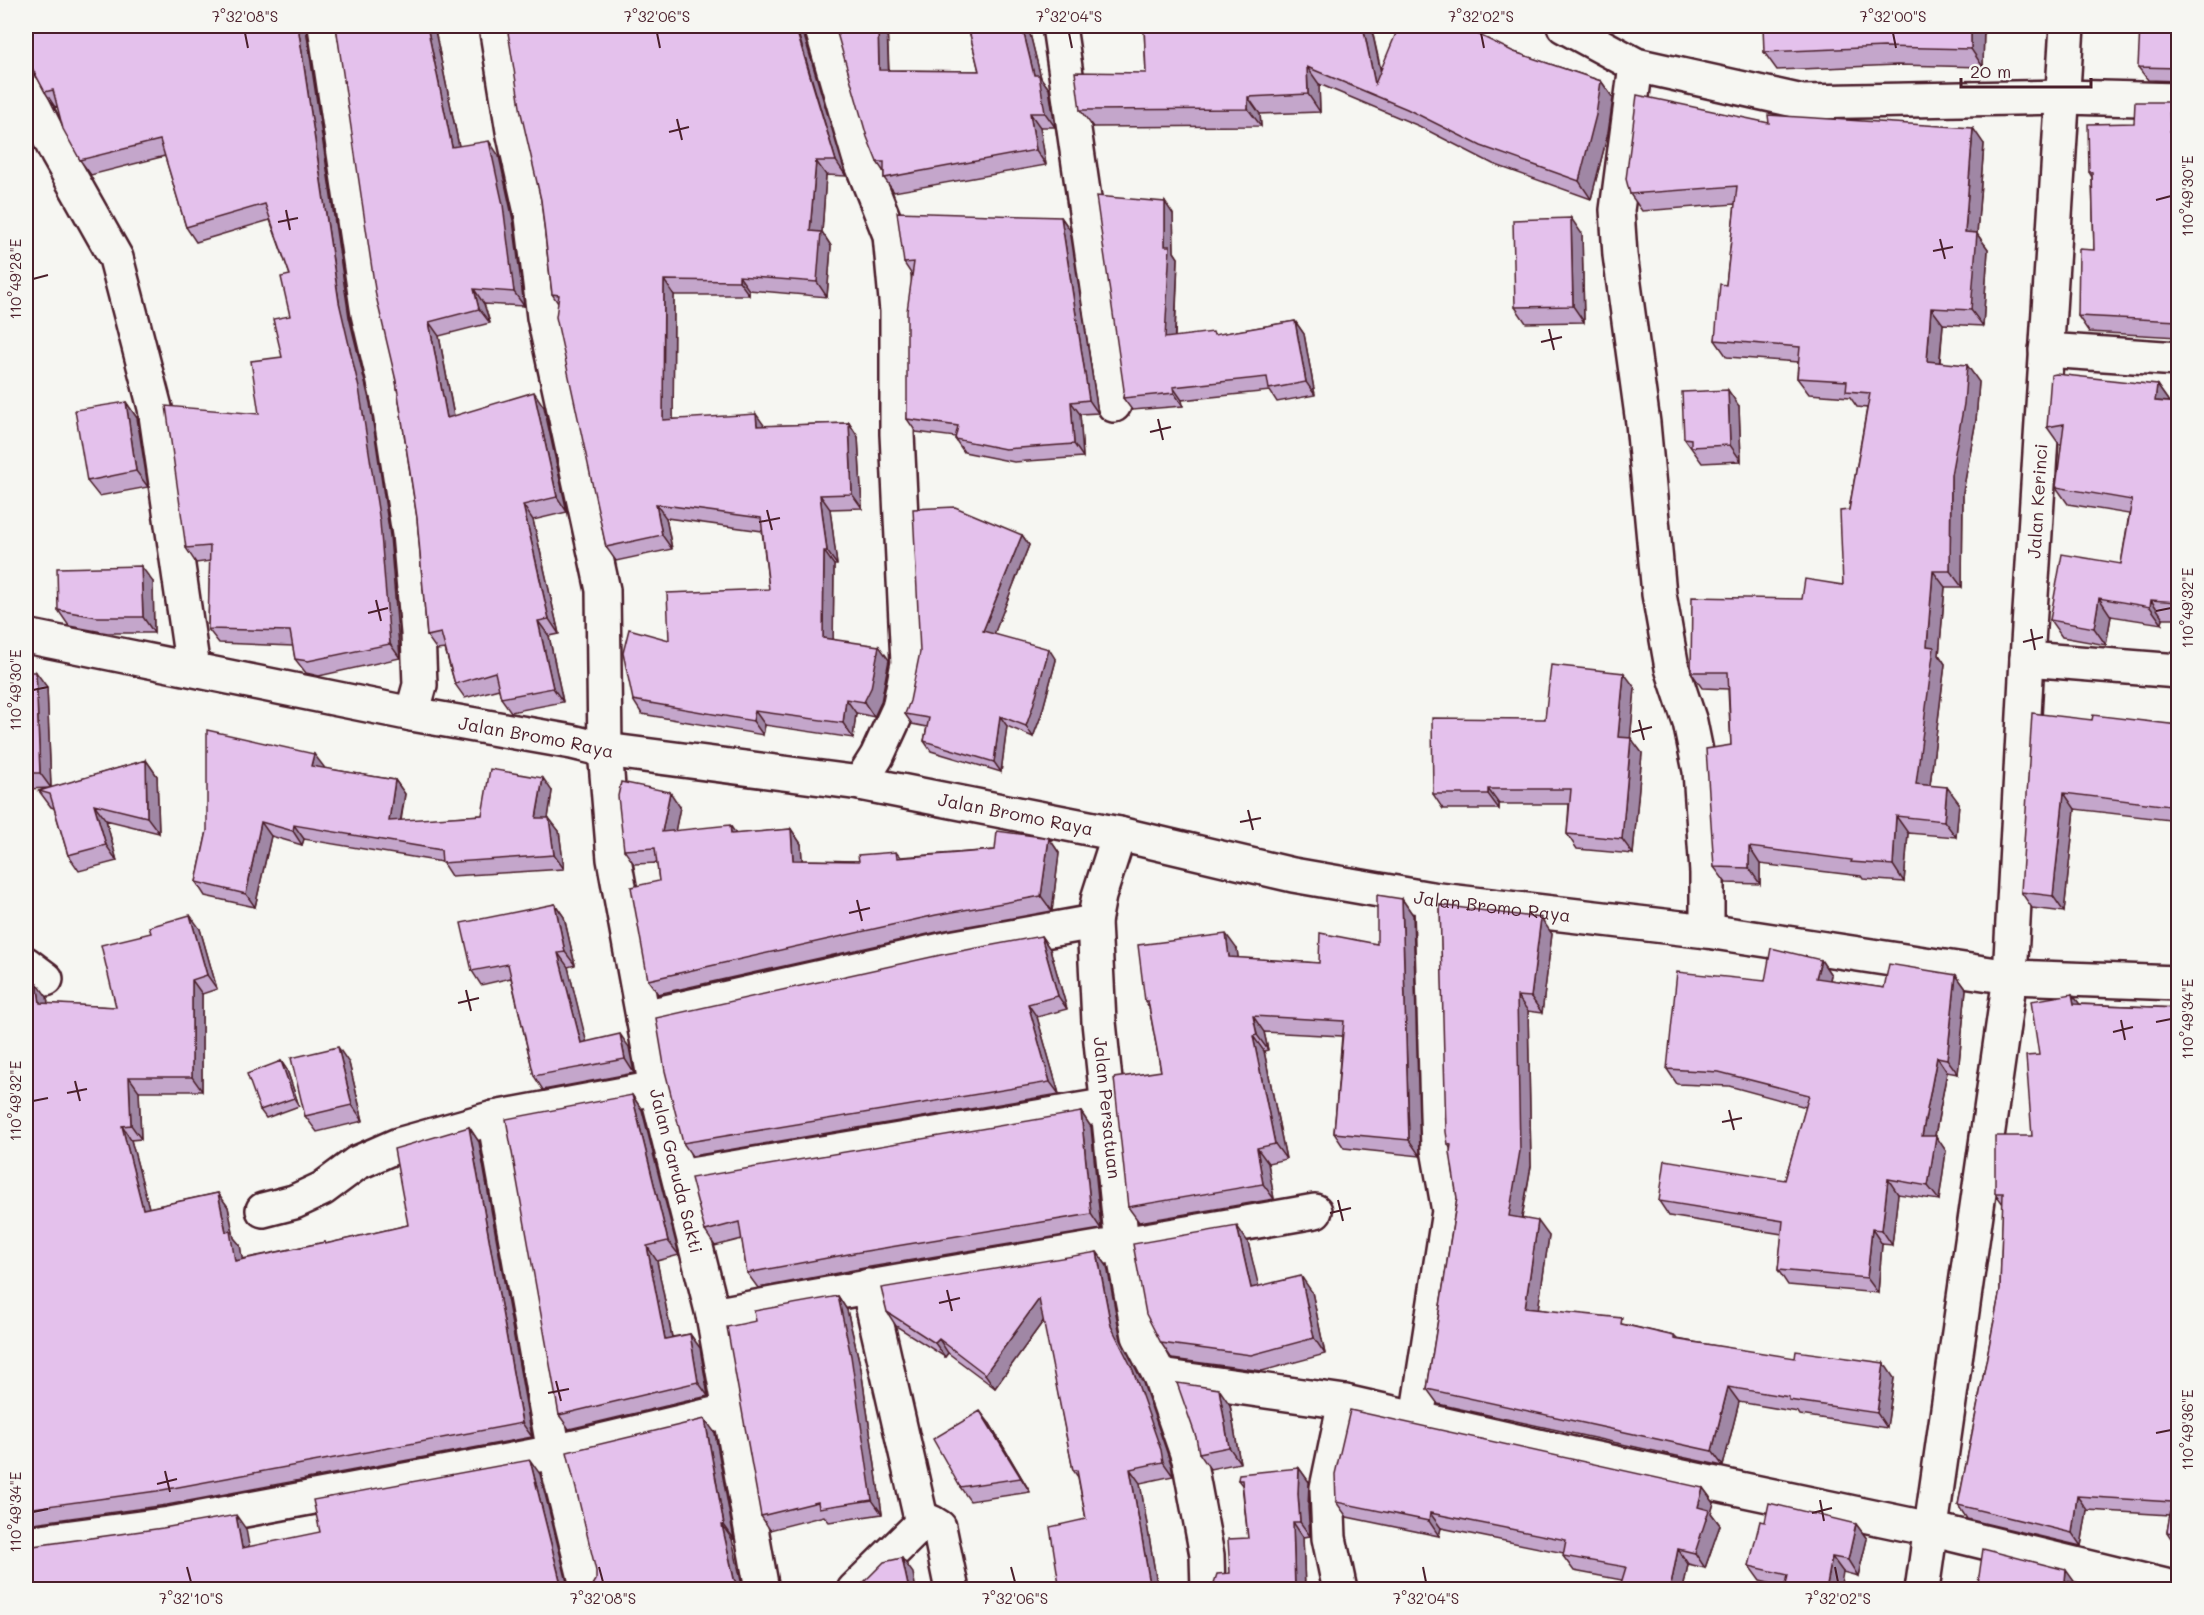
<svg xmlns="http://www.w3.org/2000/svg" width="2204" height="1615" font-family="Mali,sans-serif">
	<style>
		.lines { fill: none; stroke-linecap: round; stroke-linejoin: round }
		.minor-casing { stroke: #4a1f2b; stroke-width: 38 }
		.major-casing { stroke: #4a1f2b; stroke-width: 38 }
		.minor { stroke: #f6f6f2; stroke-width: 33 }
		.major { stroke: #f6f6f2; stroke-width: 33 }
		.wall { fill: #c4a6cb; stroke: #4a1f2b; stroke-width: 1.5 }
		.shaded-wall { fill: #a087a5; stroke: #4a1f2b; stroke-width: 1.5 }
		.building { fill: #e4c1ec; stroke: #4a1f2b; stroke-width: 1.5 }
		.ticks { fill: none; stroke: #4a1f2b; stroke-width: 2 }
		.labels { text-anchor: middle; dominant-baseline: central; stroke-width: 5; stroke-linejoin: round; paint-order: stroke }
		.street-label { font-size: 18px; fill: #4a1f2b; stroke: #f6f6f2 }
		.neatline { fill: none; stroke: #4a1f2b; stroke-width: 2 }
		.ticks-label { font-size: 15px; text-anchor: middle; fill: #4a1f2b }
	</style>
	<rect width="100%" height="100%" fill="#f6f6f2"/>
	<filter id="ink" filterUnits="userSpaceOnUse"><feTurbulence type="fractalNoise" baseFrequency=".0167" numOctaves="2"/><feDisplacementMap in="SourceGraphic" scale="12" xChannelSelector="R" yChannelSelector="G"/><feConvolveMatrix kernelMatrix="1 2 1 2 8 2 1 2 1" color-interpolation-filters="sRGB"/></filter>
	<g filter="url(#ink)">
		<g class="lines">
			<defs>
				<g id="minor">
					<path d="M325,26L368,314L388,399L409,534L418,633L420,685L412,714"/>
					<path id="s1" d="M496,26L513,131L532,217L544,317L603,590L605,750L614,859L656,1088L713,1315L762,1590"/>
					<path d="M821,26L859,157L890,235L897,311V434L908,663L899,708L877,756L860,783"/>
					<path d="M1059,26L1114,405"/>
					<path d="M1564,26L1636,65L1803,102L2064,97L2178,100"/>
					<path d="M1636,65L1617,210L1620,255L1643,423L1659,594L1672,668L1690,722L1700,771L1707,873V931"/>
					<path d="M26,91L58,155L116,258L155,408L193,669"/>
					<path d="M2046,350L2178,359"/>
					<path d="M2027,659L2178,671"/>
					<path id="s2" d="M1119,834L1099,896L1094,922L1099,1022L1122,1245L1139,1336L1160,1376L1189,1459L1207,1555L1208,1590"/>
					<path d="M26,964L46,979"/>
					<path d="M643,1017L950,948L1094,922"/>
					<path d="M494,1118L554,1452L588,1590"/>
					<path d="M679,1177L1109,1105"/>
					<path d="M263,1210L294,1202L322,1189L357,1163L398,1145L494,1118L656,1088"/>
					<path d="M868,1286L922,1523"/>
					<path d="M713,1315C913,1277 1114,1247 1315,1211"/>
					<path d="M1160,1376L1345,1402L1573,1454L1930,1529L2178,1589"/>
					<path d="M1417,1418L1449,1211L1438,1149L1431,899"/>
					<path d="M26,1543L170,1524L554,1452L731,1410"/>
					<path d="M854,1590L922,1523L931,1522L939,1527L952,1590"/>
					<path d="M1340,1590L1329,1538L1327,1488L1345,1402"/>
					<path id="s3" d="M1922,1590L2010,977L2027,659L2067,26"/>
				</g>
				<g id="major">
					<path id="s4" d="M26,636L412,714L572,742L605,750L860,783L1119,834L1293,875L1431,899L1707,931L2010,977L2178,983"/>
				</g>
			</defs>
			<use href="#minor" class="minor-casing"/>
			<use href="#major" class="major-casing"/>
			<use href="#minor" class="minor"/>
			<use href="#major" class="major"/>
		</g>
		<path class="wall" d="M26,26H126V28L138,26H307L306,29L349,317L370,403L390,536L400,658L319,676L306,673L295,659L293,646L219,643L208,629L210,561L196,563L186,548L259,414L282,357L290,316V275L270,220L196,242L186,227L165,156L91,175L80,160L57,106L55,107L45,92L36,75L26,73Z
			M336,26H434L459,146L499,156L513,220L524,306L484,304L490,323L439,336L454,416L544,407L567,512L533,520L559,634L549,636L563,702L511,712L501,698L499,689L465,698L455,684L445,649L437,650L427,636L417,518L396,381Z
			M507,26H761V28L805,39L846,176L826,175L822,232L831,246L827,297L749,290V295H674L673,419L764,426L849,423L858,437L862,508L830,509L837,565H834L833,639L889,660L881,702L874,717L856,713L853,738L765,725L763,735L642,714L633,700L669,640L769,589L762,531L666,518L672,549L616,561L606,547L558,303L552,294L541,200Z
			M887,26L889,70L979,71L968,26H1028L1041,78L1049,89L1055,127H1040L1046,165L894,192L884,178V172L877,162Z
			M1144,26H1371L1381,70L1514,52L1601,81L1613,98L1608,133L1591,199L1493,164L1419,126L1319,84L1320,112L1260,114L1261,126L1093,127L1080,110L1146,73Z
			M1984,26L1983,67L1897,65L1777,70L1764,52Z
			M2178,26V81L2148,80L2138,67Z
			M2178,116V337L2089,332L2078,316L2094,250L2092,177L2089,172L2134,123Z
			M1769,123L1984,144L1977,234L1988,249L1983,326L1943,324L1940,362L1979,382L1976,420L1963,492L1962,587H1945L1939,655L1945,664L1930,785L1959,803L1956,837L1908,833L1904,882L1863,879L1861,876L1760,864V884L1726,883L1714,867L1731,745L1728,689L1702,688L1691,672L1802,599L1843,585L1849,510L1867,408L1857,407L1850,397L1809,394L1797,378L1798,362L1727,357L1715,340L1726,285L1735,204L1642,211L1630,194Z
			M1173,214L1174,252L1178,258L1175,337L1215,335L1295,321L1304,334L1315,395L1277,402L1270,391L1182,400L1183,406L1132,410L1123,398Z
			M1061,217L1070,230L1098,413L1080,414L1083,457L1014,462L964,452L955,439L956,437L916,432L907,419L912,275L904,263Z
			M1582,234L1584,322L1526,323L1515,307Z
			M2157,385L2169,402L2178,403V618H2163L2162,624L2111,616L2106,645L2062,637L2050,620L2121,564L2129,514L2068,504L2056,487L2062,444H2059L2047,427Z
			M126,402L137,418L148,487L99,496L87,481Z
			M1739,406L1741,461L1702,463L1684,438Z
			M1022,535L1029,545L994,634L1056,660L1041,716L1033,737L1007,726L1001,772L931,751L924,741L927,727L912,724L905,714Z
			M153,582L154,633H108L69,626L58,610Z
			M26,672L47,687L51,788L146,760L157,776L159,833L106,820L117,861L79,871L68,855L54,808L51,807L39,791L50,788L26,789Z
			M1635,688L1630,738L1642,753L1633,854L1577,849L1567,834L1569,804H1499V809H1443L1433,794L1545,719Z
			M2092,720L2178,725V821L2075,809L2064,912L2032,908L2021,892Z
			M324,767L323,768L395,780L405,794L401,821L482,815L552,791L548,818L559,831L564,869L451,876L442,862L304,839L302,845L271,836L255,907L205,896L196,882L207,831Z
			M680,807L675,831L736,834L791,829L801,844L802,860L859,861L896,852L900,857L995,850L1049,838L1059,853L1052,911L946,930L658,994L648,980L659,881L657,863L634,864L624,850Z
			M1402,899L1413,915L1420,1156L1344,1148L1334,1133L1342,1036L1264,1032L1268,1050L1264,1051L1286,1159L1268,1163L1274,1199L1139,1222L1128,1207L1161,1071L1149,1007L1145,1001L1237,949L1238,958L1319,963L1377,944Z
			M555,904L564,917L575,965L568,967L586,1042L629,1047L634,1073L543,1090L534,1076L511,978L481,985L472,971Z
			M1440,905L1552,934L1542,1013L1528,1011L1531,1166L1522,1218L1549,1236L1538,1309L1627,1325L1674,1336L1677,1339L1894,1378L1887,1428L1800,1415L1798,1412L1739,1402L1723,1466L1438,1404L1427,1389L1457,1198L1450,1148L1448,1144Z
			M200,929L217,989L202,994V1091H139L141,1139L131,1140L149,1208L218,1193L228,1207L234,1238L240,1245L242,1259L325,1242L326,1244L408,1225L469,1127L479,1142L532,1437L167,1505L26,1524V984L47,997L48,1004L116,1007Z
			M1041,936L1050,949L1067,1009L1037,1017L1059,1094L692,1156L683,1143Z
			M1821,960L1831,975L1830,980L1884,988L1956,975L1966,989L1958,1074L1947,1072L1935,1136L1946,1151L1939,1200L1898,1194L1892,1245L1882,1244L1878,1293L1788,1285L1778,1270L1782,1234L1669,1216L1659,1201L1785,1180L1806,1107L1729,1086L1677,1084L1667,1069L1765,981Z
			M2072,994L2079,1004L2178,1008V1546H2176L2167,1532L2170,1515L2087,1510L2081,1546L1967,1519L1958,1505L2000,1290L2003,1204L1995,1193L2032,1136L2039,1055Z
			M281,1061L287,1070L299,1106L266,1118L260,1110Z
			M349,1063L363,1121L317,1132L305,1116Z
			M632,1095L642,1110L679,1255L657,1261L672,1337L690,1334L700,1348L708,1396L569,1429L559,1415Z
			M1081,1112L1091,1127L1101,1229L864,1268L758,1288L747,1273L742,1239L715,1246L705,1231Z
			M1248,1242L1258,1287L1312,1292L1325,1354L1262,1371L1172,1359L1161,1343Z
			M1097,1252L1107,1266L1121,1340L1143,1383L1171,1464L1173,1476L1140,1483L1158,1590H1060L1086,1519L1078,1477L1073,1470L1044,1320L995,1388L948,1353L945,1357L896,1326L887,1312Z
			M838,1296L847,1310L861,1369L882,1514L829,1522L824,1516L770,1530L761,1516L756,1321Z
			M1230,1405L1240,1463L1210,1469L1199,1453Z
			M990,1424L1030,1492L970,1501L960,1487Z
			M715,1433L734,1539L590,1590Z
			M1299,1468L1309,1482L1308,1508L1310,1536L1303,1537L1305,1590H1214L1230,1573L1248,1538L1242,1485L1238,1480Z
			M1703,1488L1714,1503L1711,1513L1720,1525L1705,1568L1688,1564L1683,1590H1619L1622,1580L1574,1571L1563,1556L1564,1553L1441,1528L1439,1536L1347,1517L1336,1502Z
			M1765,1522L1856,1524L1867,1539L1858,1576L1843,1572L1785,1587L1760,1581L1749,1566Z"/>
		<path class="shaded-wall" d="M118,26H126L129,44L118,30Z
			M298,26H307L306,29L349,317L370,403L390,536L400,658L390,644Z
			M427,26H434L462,161L452,147Z
			M752,26H761L762,43L752,29Z
			M796,26L805,39L846,176L836,161Z
			M878,26H887L889,84L879,70Z
			M1022,26H1028L1041,78L1049,89L1055,127L1045,113L1034,75Z
			M1363,26H1371L1387,101L1375,84Z
			M1971,26H1984L1983,67L1971,49Z
			M1307,67L1319,84L1320,112L1308,94Z
			M1601,81L1613,98L1608,133L1591,199L1579,181Z
			M1248,97L1260,114L1261,126L1248,109Z
			M2169,102L2178,116V144L2170,131Z
			M1030,113L1040,127L1046,165L1036,150Z
			M1973,128L1984,144L1977,234L1988,249L1983,326L1971,310L1965,232Z
			M489,141L499,156L513,220L524,306L514,292Z
			M816,161L826,175L822,232L831,246L827,297L817,282L810,231Z
			M1165,202L1173,214L1174,252L1178,258L1174,350L1165,338Z
			M1061,217L1070,230L1098,413L1089,400Z
			M1571,218L1582,234L1584,322L1573,306Z
			M739,276L749,290V295L739,281Z
			M664,280L674,295L673,434L663,420Z
			M474,289L484,304L490,323L479,309Z
			M1931,308L1943,324L1938,378L1927,361Z
			M1295,321L1304,334L1315,395L1306,382Z
			M429,322L439,336L457,433L447,418Z
			M1967,365L1979,382L1976,420L1963,492L1962,587L1950,571L1951,475Z
			M2157,385L2169,402L2155,401Z
			M1173,387L1182,400L1183,406L1174,393Z
			M1728,390L1739,406L1741,461L1730,445Z
			M534,392L544,407L567,512L557,497Z
			M126,402L137,418L148,487L136,471Z
			M1071,402L1080,414L1083,457L1074,444Z
			M756,414L766,428L757,426Z
			M849,423L858,437L862,508L852,494Z
			M820,495L830,509L837,565L827,551Z
			M656,504L666,518L672,549L662,535Z
			M523,505L533,520L559,634L549,619Z
			M1022,535L1029,545L991,642L983,631Z
			M824,551L834,565L833,652L823,638Z
			M141,566L153,582L154,633L143,617Z
			M1933,571L1945,587L1939,655L1945,664L1928,801L1916,784Z
			M2099,598L2111,616L2106,645L2094,628Z
			M2151,600L2163,618L2162,624L2150,607Z
			M538,621L549,636L563,702L553,688Z
			M879,646L889,660L881,702L874,717L864,702Z
			M1049,649L1056,660L1041,716L1033,737L1026,726Z
			M36,672L47,687L51,788L40,773Z
			M1624,673L1635,688L1629,752L1618,737Z
			M846,699L856,713L853,738L843,723Z
			M755,711L765,725L763,735L753,721Z
			M1000,716L1007,726L1001,772L994,762Z
			M1631,738L1642,753L1633,854L1622,839Z
			M314,754L324,767L320,780L311,766Z
			M146,760L157,776L159,833L147,817Z
			M543,778L552,791L546,832L536,818Z
			M395,780L405,794L398,835L389,821Z
			M1947,787L1959,803L1956,837L1944,821Z
			M1488,789L1499,804V809L1488,794Z
			M670,792L680,807L672,847L662,832Z
			M2064,793L2075,809L2064,912L2053,896Z
			M94,804L106,820L117,861L106,845Z
			M1896,816L1908,833L1904,882L1893,865Z
			M549,818L559,831L564,869L554,855Z
			M261,822L271,836L255,907L246,894Z
			M294,825L304,839L302,845L293,831Z
			M730,825L740,840L731,834Z
			M791,829L801,844L803,875L793,860Z
			M1049,838L1059,853L1052,911L1041,896Z
			M1749,847L1760,864V884L1749,868Z
			M1402,899L1413,915L1420,1156L1409,1140Z
			M555,904L564,917L575,965L565,952Z
			M190,915L200,929L217,989L207,975Z
			M1541,918L1552,934L1542,1013L1531,997Z
			M1226,934L1237,949L1240,972L1229,957Z
			M1041,936L1050,949L1067,1009L1058,996Z
			M558,953L568,967L590,1056L581,1043Z
			M1821,960L1831,975L1827,992L1816,978Z
			M1956,975L1966,989L1958,1074L1947,1059Z
			M192,980L202,994V1091L192,1077Z
			M37,983L47,997L50,1018L40,1003Z
			M2072,994L2082,1007L2074,1004Z
			M1517,996L1528,1011L1531,1166L1519,1232L1509,1216Z
			M1028,1004L1037,1017L1059,1094L1050,1082Z
			M1253,1016L1264,1032L1268,1050L1257,1035Z
			M620,1034L629,1047L634,1073L625,1059Z
			M1253,1036L1264,1051L1286,1159L1275,1144Z
			M338,1047L349,1063L363,1121L352,1105Z
			M1937,1057L1947,1072L1932,1151L1922,1136Z
			M281,1061L287,1070L299,1106L294,1098Z
			M129,1077L139,1091L141,1139L131,1125Z
			M632,1095L642,1110L679,1255L668,1241Z
			M1081,1112L1091,1127L1101,1229L1091,1214Z
			M122,1126L131,1140L153,1223L143,1209Z
			M469,1127L479,1142L532,1437L522,1423Z
			M1936,1136L1946,1151L1939,1200L1928,1186Z
			M1257,1148L1268,1163L1274,1199L1263,1184Z
			M1888,1179L1898,1194L1892,1245L1882,1230Z
			M218,1193L228,1207L234,1238L240,1245L245,1275L235,1261L226,1232Z
			M1538,1221L1549,1236L1536,1323L1525,1308Z
			M1237,1226L1248,1242L1263,1304L1251,1288Z
			M1872,1229L1882,1244L1878,1293L1867,1278Z
			M647,1246L657,1261L675,1353L665,1339Z
			M1097,1252L1107,1266L1121,1340L1143,1383L1171,1464L1173,1476L1163,1462L1111,1326Z
			M1301,1276L1312,1292L1325,1354L1314,1338Z
			M838,1296L847,1310L861,1369L882,1514L872,1500Z
			M1039,1299L1049,1313L995,1388L985,1374Z
			M690,1334L700,1348L708,1396L698,1382Z
			M939,1339L948,1353L945,1357L935,1343Z
			M1884,1363L1894,1378L1887,1428L1877,1413Z
			M1728,1387L1739,1402L1723,1466L1712,1451Z
			M1219,1389L1230,1405L1240,1463L1229,1447Z
			M980,1411L990,1424L1030,1492L1021,1478Z
			M705,1419L715,1433L734,1539L724,1525Z
			M530,1460L540,1474L569,1590H565L560,1580Z
			M1299,1468L1309,1482L1308,1508L1310,1536L1300,1522L1298,1494Z
			M1130,1469L1140,1483L1158,1590H1151Z
			M1703,1488L1714,1503L1711,1513L1720,1525L1705,1568L1695,1553L1698,1507Z
			M2077,1496L2087,1510L2081,1546L2072,1533Z
			M1430,1513L1441,1528L1439,1536L1429,1521Z
			M236,1515L246,1529L252,1562L242,1548Z
			M1293,1522L1303,1537L1305,1590H1295Z
			M1856,1524L1867,1539L1858,1576L1848,1560Z
			M722,1525L732,1539L743,1590H740L734,1579Z
			M1678,1549L1688,1564L1683,1590H1670Z
			M1832,1557L1843,1572L1840,1590H1826Z
			M902,1558L913,1573L916,1590H909Z
			M2066,1570L2076,1584L2065,1581Z"/>
		<path class="building" d="M26,26H118V30L138,26H298L339,302L359,388L380,522L390,644L308,661L295,659L290,631L208,629L210,546L186,548L166,406L259,414L251,361L282,357L273,319L290,316L281,277L290,275L265,204L186,227L160,140L80,160L63,129L53,90L45,92L32,68L26,60Z
			M336,26H427L452,147L489,141L503,205L514,292L474,289L479,309L429,322L447,418L534,392L557,497L523,505L549,619L538,621L553,688L501,698L495,672L455,684L441,633L427,636L417,518L396,381L376,296Z
			M507,26H752V29L785,26H795L836,161H816L810,231L821,232L817,282L739,276V281L664,280L663,420L756,414L757,426L849,423L852,494L820,495L827,551H824L823,638L879,646L871,688L864,702L846,699L843,723L755,711L753,721L633,700L623,653L629,629L669,640L667,593L769,589L761,518L656,504L662,535L606,547L556,317L559,295L552,294L541,200L521,113Z
			M835,26H878L879,70L979,71L968,26H1022L1034,75H1039L1045,113H1030L1036,150L884,178V162H877L867,137Z
			M1144,26H1363L1375,84L1399,26H1461L1514,52L1601,81L1596,115L1579,181L1481,146L1407,109L1307,67L1308,94L1248,97V109L1080,110L1075,72L1146,73Z
			M1763,26H1971V49L1884,47L1764,52Z
			M2140,26H2178V68L2138,67Z
			M1637,95L1769,123L1768,115L1973,128L1965,232L1977,233L1971,310L1931,308L1927,361L1967,365L1964,404L1951,475L1950,571H1933L1927,646L1934,647L1916,784L1947,787L1944,821L1896,816L1893,865L1851,862L1852,860L1749,847V868L1714,867L1706,749L1731,745L1728,672H1691L1692,597L1802,599L1805,579L1843,585L1840,511L1849,510L1870,393L1846,391L1847,381L1797,378L1800,347L1715,340L1720,284L1726,285L1737,186L1630,194L1626,179Z
			M2135,102H2169L2170,131L2178,132V321L2078,316L2079,249L2094,250L2092,172H2089L2088,124L2134,123Z
			M1096,196L1165,202V246H1170L1165,338L1213,332L1214,335L1295,321L1306,382L1269,389L1267,377L1173,387L1174,393L1123,398L1124,390Z
			M897,212L1061,217L1089,400L1071,402L1074,444L1005,449L955,439L958,426L907,419V311L914,262L904,263Z
			M1571,218L1573,306L1515,307L1513,220Z
			M2056,374L2157,385L2155,401L2178,403V602L2151,600L2150,607L2099,598L2094,628L2050,620L2062,554L2121,564L2132,500L2056,487L2064,424L2047,427L2051,375Z
			M1728,390L1730,445L1691,447V439L1684,438L1682,392Z
			M126,402L136,471L87,481L75,410Z
			M955,507L1022,535L983,631L1049,649L1033,706L1026,726L1000,716L994,762L924,741L929,718L905,714L910,701L920,652L913,509Z
			M141,566L143,617H97L58,610L57,568Z
			M1551,665L1624,673L1618,737L1631,738L1622,839L1567,834L1571,789H1488V794H1433L1432,718L1545,719Z
			M26,672H36L40,773H26Z
			M2032,713L2092,720L2093,715L2178,725V807L2064,793L2053,896L2021,892Z
			M207,730L314,754L311,766L395,780L389,821L482,815L490,769L543,778L536,818H549L554,855L442,863L441,850L294,825L293,831L261,822L246,894L196,882L207,831Z
			M146,760L147,817L94,804L106,845L68,855L50,794L39,791Z
			M621,782L670,792L662,832L730,825L731,834L791,829L793,860L859,861L858,855L896,852L897,858L995,850L997,831L1049,838L1041,896L936,915L648,980L631,887L659,881L655,848L624,850L618,796Z
			M2178,889V920H2176Z
			M1377,895L1402,899L1409,1140L1334,1133L1344,1021L1253,1016L1257,1035L1253,1036L1275,1144L1257,1148L1263,1184L1128,1207L1114,1078L1161,1071L1148,1001H1145L1138,945L1226,934L1229,957L1319,963L1320,933L1377,944Z
			M555,904L565,952L558,953L581,1043L620,1034L625,1059L534,1076L508,964L472,971L461,923Z
			M1440,905L1541,918L1531,997L1517,996L1520,1151L1509,1216L1538,1221L1525,1308L1622,1318L1621,1324L1674,1336V1339L1795,1358L1796,1351L1884,1363L1877,1413L1789,1400V1397L1728,1387L1712,1451L1427,1389L1457,1198L1450,1152L1451,1145L1448,1144L1446,1132Z
			M190,915L207,975L192,980V1077H129L131,1125L122,1126L143,1209L218,1193L226,1232L230,1231L235,1261L325,1242V1244L408,1225L394,1149L469,1127L522,1423L157,1491L26,1509V984L37,983L40,1003L116,1007L101,945L151,933L149,927Z
			M1041,936L1058,996L1028,1004L1050,1082L683,1143L665,1071L656,1018L945,954Z
			M1771,948L1821,960L1816,978L1884,988L1889,964L1956,975L1947,1059L1937,1057L1922,1136H1936L1928,1186L1888,1179L1882,1230L1872,1229L1867,1278L1778,1270L1783,1221L1659,1201L1665,1160L1785,1180L1809,1095L1719,1072L1667,1069L1677,972L1765,981Z
			M2072,994L2074,1004L2178,1008V1534L2167,1532L2172,1502L2077,1496L2072,1533L1958,1505L2000,1290L2003,1193H1995V1136H2032L2026,1056L2039,1055L2031,1001Z
			M338,1047L352,1105L305,1116L291,1058Z
			M281,1061L294,1098L260,1110L247,1074Z
			M632,1095L668,1241L647,1246L665,1339L690,1334L698,1382L559,1415L506,1119Z
			M1081,1112L1091,1214L854,1253L747,1273L739,1222L705,1231L691,1178Z
			M1237,1226L1251,1288L1301,1276L1314,1338L1251,1355L1161,1343L1146,1314L1133,1244Z
			M1097,1252L1111,1326L1133,1370L1161,1450L1163,1462L1130,1469L1151,1590H1060L1050,1527L1086,1519L1077,1470H1073L1039,1299L985,1374L939,1339L935,1343L887,1312L881,1288Z
			M838,1296L851,1356L872,1500L819,1508L818,1502L761,1516L727,1327L756,1321L754,1311Z
			M1177,1383L1219,1389L1229,1447L1199,1453L1196,1437Z
			M1350,1410L1703,1488L1698,1507L1709,1510L1695,1553L1678,1549L1670,1590H1619L1626,1567L1563,1556L1566,1540L1430,1513L1429,1521L1336,1502L1335,1474Z
			M980,1411L1021,1478L960,1487L933,1439Z
			M705,1419L724,1525H722L734,1579L740,1590H590L596,1580V1571L567,1452Z
			M530,1460L560,1580L566,1590H26V1547L163,1528L236,1515L242,1548L320,1532L313,1500Z
			M1299,1468L1298,1494L1300,1522H1293L1295,1590H1214L1213,1586L1217,1574L1230,1573L1228,1539L1248,1538L1242,1480H1238L1239,1474Z
			M1769,1503L1856,1524L1848,1560L1832,1557L1826,1590H1785L1788,1575L1749,1566L1760,1521L1765,1522Z
			M1983,1549L2066,1570L2065,1581L2116,1590H1977Z
			M902,1558L909,1590H855L859,1587L884,1562Z"/>
	</g>
	<path class="ticks" d="M245,33L248,48M657,33L660,48M1069,33L1072,48M1481,33L1484,48M1893,33L1896,48M677,119L682,140M669,132L689,127M2156,200L2171,196M286,210L290,230M278,222L298,218M1940,239L1945,259M1933,251L1953,247M33,279L48,275M1549,329L1554,350M1541,342L1562,337M1158,419L1163,440M1150,432L1171,427M767,510L772,530M759,522L780,518M376,600L381,621M2156,611L2171,608M368,613L388,608M2031,629L2035,650M2023,642L2043,637M33,690L48,687M1639,720L1644,740M1632,732L1652,727M1248,810L1253,830M1240,822L1261,818M857,900L862,921M849,913L870,908M466,990L471,1011M458,1003L479,998M2121,1020L2125,1040M2156,1022L2171,1019M2113,1032L2133,1027M75,1081L80,1101M67,1093L87,1089M33,1101L48,1098M1729,1110L1734,1130M1722,1122L1742,1118M1338,1200L1343,1221M1330,1213L1351,1208M947,1290L952,1311M939,1303L960,1298M556,1381L561,1401M548,1393L569,1389M2156,1433L2171,1430M165,1471L170,1492M157,1484L177,1479M1820,1500L1824,1521M33,1512L48,1509M1812,1513L1832,1508M187,1567L191,1582M599,1567L603,1582M1011,1567L1015,1582M1423,1567L1426,1582M1835,1567L1838,1582"/>
	<g class="labels">
		<g class="street-label">
			<text stroke="none"><textPath href="#s3" startOffset="1096">Jalan Kerinci</textPath></text>
			<text stroke="none"><textPath href="#s4" startOffset="520">Jalan Bromo Raya</textPath></text>
			<text stroke="none"><textPath href="#s4" startOffset="1006">Jalan Bromo Raya</textPath></text>
			<text stroke="none"><textPath href="#s4" startOffset="1492">Jalan Bromo Raya</textPath></text>
			<text stroke="none"><textPath href="#s2" startOffset="278">Jalan Persatuan</textPath></text>
			<text stroke="none"><textPath href="#s1" startOffset="1162">Jalan Garuda Sakti</textPath></text>
		</g>
	</g>
	<rect width="2204" height="1615" fill="none" stroke="#f6f6f2" stroke-width="66"/>
	<path d="M1961 78v9h130v-9" fill="none" stroke="#4a1f2b" stroke-width="3"/>
	<text x="1970" y="78" font-size="18" fill="#4a1f2b" stroke="#f6f6f2" stroke-width="4.5" paint-order="stroke">20 m</text>
	<rect x="33" y="33" width="2138" height="1549" class="neatline"/>
	<g class="ticks-label">
		<text x="245" y="22">7°32'08"S</text>
		<text x="657" y="22">7°32'06"S</text>
		<text x="1069" y="22">7°32'04"S</text>
		<text x="1481" y="22">7°32'02"S</text>
		<text x="1893" y="22">7°32'00"S</text>
		<text transform="translate(2188 196) rotate(-90)" y="5">110°49'30"E</text>
		<text transform="translate(16 279) rotate(-90)" y="5">110°49'28"E</text>
		<text transform="translate(2188 608) rotate(-90)" y="5">110°49'32"E</text>
		<text transform="translate(16 690) rotate(-90)" y="5">110°49'30"E</text>
		<text transform="translate(2188 1019) rotate(-90)" y="5">110°49'34"E</text>
		<text transform="translate(16 1101) rotate(-90)" y="5">110°49'32"E</text>
		<text transform="translate(2188 1430) rotate(-90)" y="5">110°49'36"E</text>
		<text transform="translate(16 1512) rotate(-90)" y="5">110°49'34"E</text>
		<text x="191" y="1604">7°32'10"S</text>
		<text x="603" y="1604">7°32'08"S</text>
		<text x="1015" y="1604">7°32'06"S</text>
		<text x="1426" y="1604">7°32'04"S</text>
		<text x="1838" y="1604">7°32'02"S</text>
	</g>
</svg>
